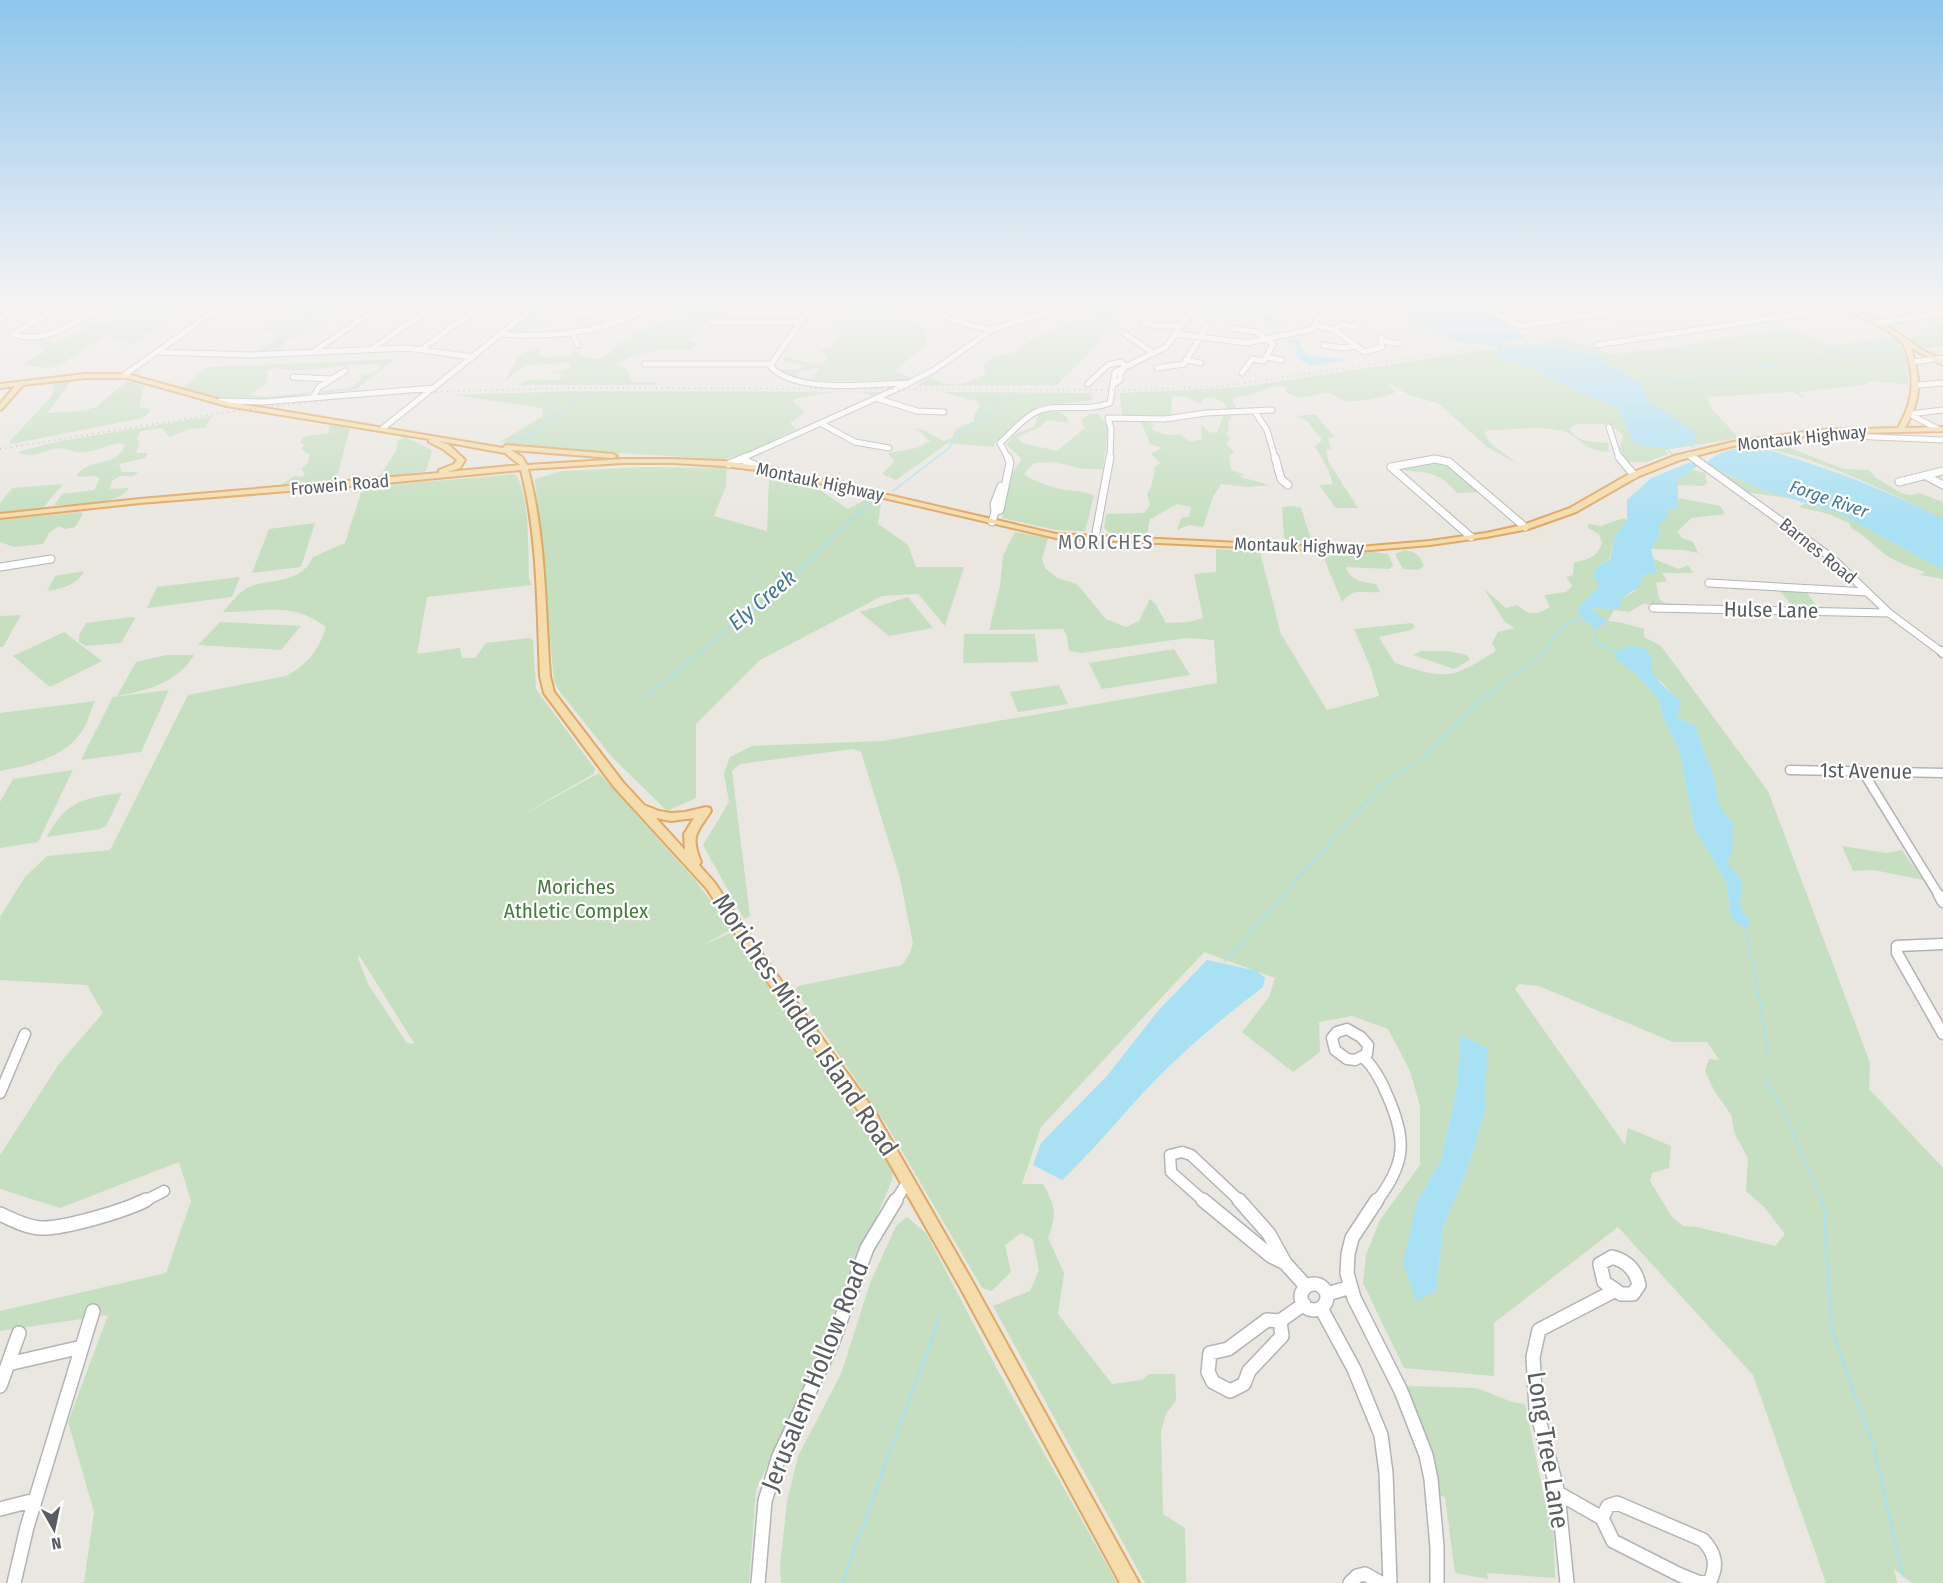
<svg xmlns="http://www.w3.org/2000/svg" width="1943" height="1583" font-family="'Fira Sans Condensed',sans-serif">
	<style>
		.green { fill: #c5dfc0; fill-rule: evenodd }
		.water { fill: #a8e0f4 }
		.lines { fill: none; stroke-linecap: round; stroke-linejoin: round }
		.stream-far1 { stroke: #a8e0f4; stroke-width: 1.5 }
		.stream { stroke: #a8e0f4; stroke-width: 2 }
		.minor-far4-casing { stroke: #b1b4b7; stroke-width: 7 }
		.minor-far3-casing { stroke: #b1b4b7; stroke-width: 9 }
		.minor-far2-casing { stroke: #b1b4b7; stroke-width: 11 }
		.minor-far1-casing { stroke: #b1b4b7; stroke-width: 13 }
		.minor-casing { stroke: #b1b4b7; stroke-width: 16 }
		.major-casing { stroke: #dfa865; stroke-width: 4 }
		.minor-far4 { stroke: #fff; stroke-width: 5 }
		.minor-far3 { stroke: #fff; stroke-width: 7 }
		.minor-far2 { stroke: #fff; stroke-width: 8 }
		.minor-far1 { stroke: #fff; stroke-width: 10 }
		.minor { stroke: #fff; stroke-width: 13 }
		.major { fill: #f4dcac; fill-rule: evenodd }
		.rail { stroke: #afb0b0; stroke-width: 1.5; stroke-dasharray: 1 4.5; stroke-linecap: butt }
		.labels { text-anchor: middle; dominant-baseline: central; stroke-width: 4.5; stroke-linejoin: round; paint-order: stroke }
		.far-street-label { font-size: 18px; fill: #595d60; stroke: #fff }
		.far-water-label { font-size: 18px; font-style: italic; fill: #437793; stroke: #fff }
		.far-quarter-label { font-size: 20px; letter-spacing: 1.5px; fill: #6b6f72; stroke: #fff }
		.street-label { font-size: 21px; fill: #595d60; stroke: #fff }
		.park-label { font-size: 21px; fill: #457b3d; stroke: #fff }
		.water-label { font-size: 22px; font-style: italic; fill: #437793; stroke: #fff }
		.near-street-label { font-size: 26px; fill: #595d60; stroke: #fff }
	</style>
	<rect width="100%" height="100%" fill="#eae7e1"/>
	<path class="green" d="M184,302H194L124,349L129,341L113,340L117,332L112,331L59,366L47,368L22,365L44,351L37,341L44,339L54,344L98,323L110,320V315L127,308L167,307Z
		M348,302H358L345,309L331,310L329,312L336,315L335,319L326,320L286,341L278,351L256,352L277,338L278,333L260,331L274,324L261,319L274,318L284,312C269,310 257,317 241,318L240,316L275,310L297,311L315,306L310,313L323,306L322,307H333Z
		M546,302H583L569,310L550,312L545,317L549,322C538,328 529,326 519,333L511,330Z
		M693,302H765L776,306L773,309H737L719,320L708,319L689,341L698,343L689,351C664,349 637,350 616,365L625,367L633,382H654L656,385H518C531,376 544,381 558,380L563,374L551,371L567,370L571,365L567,363L529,365L516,371L503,383L520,355L535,347L540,349L538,354L544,357L571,356L573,351C579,352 580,355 585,357C609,365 613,343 631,338L634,332L659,326L682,308L680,307L692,306Z
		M865,302H900L898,305L884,307L879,311L905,314L926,331L927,344L894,371L911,378L909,380L816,381L812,380L819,369L813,368L796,373L800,380L782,374L780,369L797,370L806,365L787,362L783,359L786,357L816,365L824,363L827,356L818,351L832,347L845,326L839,323L837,318L849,316Z
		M971,302H1035L1050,308C1031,316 1015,321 995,315L997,310L969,304Z
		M1091,302H1140V308L1131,312L1120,322L1106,329L1096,345L1057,385L917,386L929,377C947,389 970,385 986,373L984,364C1001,349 998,358 1013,353C1019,350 1023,345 1028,342C1047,332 1080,321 1091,302Z
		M1728,302H1782L1655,321L1629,322L1650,318L1641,310L1662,315L1732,308Z
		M1789,304L1804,311L1767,318L1750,312L1633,328Z
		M1943,325V345L1923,349L1908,338L1925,334L1917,329Z
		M1732,327L1750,334L1792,329L1830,346L1893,336C1905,345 1911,372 1908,385L1873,381L1863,385L1799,392L1806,400L1793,392L1707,397L1712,409L1739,438L1665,450L1668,454L1646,462H1628L1620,449L1623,435L1609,425L1604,424H1577L1569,429C1577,443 1595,442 1609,443L1608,452C1581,450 1584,439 1565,432C1544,425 1510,430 1488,430L1484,433L1490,443L1518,464L1487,447L1438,403L1411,396L1385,381L1396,392C1387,397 1355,403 1344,401C1338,399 1335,393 1327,393C1309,394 1305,403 1286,392V387C1273,384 1268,389 1257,393C1249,396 1241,395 1232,399L1237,409H1228C1224,400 1213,397 1205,397L1201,404L1186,397L1172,396L1171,415L1168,416L1122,415L1120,393L1242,387L1498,348V358L1530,367L1549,378L1617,408L1635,444L1648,401L1641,383L1597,356L1561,345L1539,342L1506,346L1564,338L1610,354L1675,347L1744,335Z
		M396,359L354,390L321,393L322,391L351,388L361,380V375L374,373L380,368L378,364C353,364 328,368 303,370C290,372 279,365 267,371L268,381L250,395L268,397L311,392C297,403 237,403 218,400C206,398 194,393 182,389L206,367Z
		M65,380H70V383L47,413L84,411L96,407L127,381L144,386L139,407L152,409L143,418L11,444L10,441L50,398L53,392L52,386Z
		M569,391L883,392L873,396C856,387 811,394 793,400L795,404L803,409L804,413L790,423L796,429L747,453L724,459L563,450L500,442L543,416L542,408L455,395Z
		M941,392L1091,393L1093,400L1037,407L995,443L994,447L948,443L896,480L882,474L894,462L888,453L916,448L930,441L915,428L924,430L944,441L952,438L956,429L974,421L975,413L980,406L976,401Z
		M1052,412H1060L1067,417L1068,423L1047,420L1040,427L1017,437L1022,443L1057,451L1085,428L1081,420L1090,414H1098L1108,426L1103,469H1083L1055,462L1034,463L1024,474C1032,481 1055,488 1065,490C1076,491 1085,491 1094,496L1085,531L1056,530L1002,518L1011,475L1022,459L1006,445L1014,435L1035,426L1038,415Z
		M1315,414L1335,437L1328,438L1331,449H1326L1328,461L1358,508H1336L1319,485L1333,484L1328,470L1315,446L1322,440L1307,421L1296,416Z
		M1229,415L1232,418L1228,420L1229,430L1226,433L1230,439L1226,444L1234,452L1229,456L1231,470L1245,475L1240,477L1270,485L1248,487L1221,484L1213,497L1203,527L1189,525L1177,530L1181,518L1189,517L1191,507L1177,504L1150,519L1147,534H1112L1104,528L1106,514L1144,513L1150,505L1147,494L1151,487L1155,467L1160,463L1151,454L1162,448L1150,444L1141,421H1148L1154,425L1152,429C1162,435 1168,436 1179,434L1191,442L1202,439L1201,424L1209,432L1217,433L1223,416Z
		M212,416L205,428L188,429L170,437L162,428L141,431L137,438L139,442L136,453H148L145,458L119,464L122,472H138L134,476H120L112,481L110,489L129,488C120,505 72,505 54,505L62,494L94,490L100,478L96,476L78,477L77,474C95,456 114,469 125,445L121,443C107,444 95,453 80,452C71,452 63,446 53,449C40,452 31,459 18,452L60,441Z
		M329,425L350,428L337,477C330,485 291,488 280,486L294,476L302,477L305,474L301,469L308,463L310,455L301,449L304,445L300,442L303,437L329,433Z
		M405,437L432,450L426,471L378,479L397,449L398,440Z
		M1767,442H1774L1844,469L1868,470L1874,475L1873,476L1901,493L1909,495L1920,493L1943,502V519C1898,496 1788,442 1740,447Z
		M1440,462H1445L1480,492L1457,493C1442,474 1427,471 1404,471L1403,467Z
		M645,467L727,468L726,486L714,516L767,531L769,479L820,490L848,509L865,500L881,503L878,524L908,545L916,567H964L945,626L918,594L882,596L760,660L696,724V798L667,811L612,757L560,692L554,681L535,479L562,471Z
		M1712,467L1765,491L1793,499L1746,492Z
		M1693,470L1705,473L1707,483L1703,486L1677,485L1679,477Z
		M515,474C530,491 528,555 529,579L532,585L427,597L417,654L460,648L462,658H475L486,643L529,638L533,640L536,689L595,769L593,774L517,818L599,773L695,880L732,929L701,946L732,932L893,1168L892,1180L810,1375L756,1490L749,1583H84L94,1512L68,1422L108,1315L0,1331V1311L166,1273L191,1201L179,1162L60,1208L0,1189V1155L59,1064L103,1013L87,985L0,980V917L25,877L47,856L110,850L188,695L286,676C307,665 319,650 326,627C291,600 262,613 223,612C230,604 240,590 251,586C273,579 302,583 313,557L345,543L363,487ZM359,955L414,1043V1044L407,1043L368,984L358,958Z
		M63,484L43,508L0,513V503L12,488Z
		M1679,498L1720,506L1725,514L1691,518L1677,532L1682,538L1693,542L1698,553L1684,550L1651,549L1659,537L1660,524L1666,511L1677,507Z
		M1807,503L1839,513L1943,570V579L1920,575L1925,572C1912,567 1897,563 1886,555C1873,546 1867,536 1852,529L1849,523L1829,514L1799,507Z
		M1293,506L1301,508L1312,542H1288L1284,537L1282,507Z
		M80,512L83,514L75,527L65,529L59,526L49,533L43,544L14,547L0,542V520Z
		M1624,518L1627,520L1615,536L1609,560L1599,565V586L1578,608L1583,619L1595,629L1606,622L1590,608L1617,609L1622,598L1634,592L1642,576L1657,572L1654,559L1679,569L1688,565L1693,573H1662L1667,581L1656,583L1659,599L1665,603L1694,606L1643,604L1629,612L1614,610L1608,621L1623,623L1644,629V637L1661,646L1768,791L1870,1063L1869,1089L1943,1168V1583H1912L1894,1569L1897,1583H1826L1753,1375L1618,1227L1494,1323V1376L1404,1368L1363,1283L1366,1255L1380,1220L1420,1165V1106L1410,1071L1388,1029L1352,1016L1319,1022L1320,1052L1293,1072L1242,1032L1269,997L1275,978L1204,952L1041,1127L1022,1184H1043C1056,1207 1057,1214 1048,1238L1064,1273L1058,1314L1112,1384L1142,1380L1149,1374H1175L1176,1400L1166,1414L1161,1431L1163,1514L1185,1528L1186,1583H1145L993,1306L1030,1291L1039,1270L1033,1239L1021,1233L1005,1245L1011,1272L992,1291L982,1288L889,1129L795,990L798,986L902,965L909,955L913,944L900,878L861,752L853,749L740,764L732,771L750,916L744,919L703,845L729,802L724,773L730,757L752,746L883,741L1217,683L1214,640L1187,638L1081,653L1069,651L1067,636L1063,629L989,630L1000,586L1003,556L1015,532L1048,538L1042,559L1045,568L1057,578L1077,584L1106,619L1126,627L1139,621L1150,599L1155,603L1166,623L1189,622L1203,618L1194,574L1216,572V549L1260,552L1281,634L1327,710L1379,696L1370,666L1354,629L1412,623L1415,626L1411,630L1379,637L1395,663C1411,668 1432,676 1450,674C1466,671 1482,659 1496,651L1492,643L1498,632L1515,628L1505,622L1484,589L1506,608L1517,605C1530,616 1536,615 1550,607L1544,595L1566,592L1572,586L1566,577L1573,575L1574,563C1588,559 1597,558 1602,543L1599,534L1588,528V524L1601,526ZM1651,657C1648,679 1657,675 1668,689C1674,695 1675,709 1677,717L1696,727C1700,743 1707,757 1712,772C1720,795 1712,802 1732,823V852L1727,864L1742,881L1740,907L1751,922L1731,919L1726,881L1695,830L1679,751L1661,713L1660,701L1636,674L1615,659ZM1519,984L1539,986L1673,1042H1707L1719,1060L1709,1059L1705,1071L1715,1092L1731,1115L1735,1134L1748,1158L1746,1191L1764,1207L1785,1234L1775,1246L1697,1227L1683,1226L1672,1217L1650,1181L1652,1173L1669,1168L1671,1146L1628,1128L1625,1145L1515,989ZM1461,1035L1485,1112L1466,1173L1443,1227L1436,1290L1416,1204L1441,1160L1456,1092Z
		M315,523L301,567L252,573L269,529Z
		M1405,550C1416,552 1420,555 1424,566L1418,570L1403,569L1395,554Z
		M1373,552L1388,554L1393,566L1389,569L1346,567C1350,581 1363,582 1376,584L1380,592C1363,594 1355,586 1342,602L1323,556L1328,554Z
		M84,571C77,585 62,589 47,591L55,576Z
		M240,577L232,597L147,608L157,587Z
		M1782,589L1807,593L1818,607H1793L1780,591Z
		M908,597L933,628L889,636L860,612Z
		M21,615L3,647H0V616Z
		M132,617L135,618L121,643L86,646L79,642V635L86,623Z
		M220,622L301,626L281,650L198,645Z
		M64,632L102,661L50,687L13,656Z
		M964,634H1035L1038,662L963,663Z
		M1174,649L1190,675L1102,689L1089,663Z
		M1421,651H1448L1467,655L1470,660L1454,669L1413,655Z
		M167,655H194C179,682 146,691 117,696L136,662Z
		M1059,685L1068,704L1018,712L1010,692Z
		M169,690L141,752L81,760L113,697Z
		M95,701C90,711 89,721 82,731C66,757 28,766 0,771V713Z
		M73,770L38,842L0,848V802L13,779Z
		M122,793L106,826L100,829L47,837C66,801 83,798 122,793Z
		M1842,846L1886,853L1902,850L1923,880L1874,870L1853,871Z
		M907,1217L926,1233L997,1369L1117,1583H781L780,1566L787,1502L798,1456L841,1374L870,1283L896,1226Z
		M1408,1386L1476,1388L1512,1402L1525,1404L1547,1511L1553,1516L1555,1578L1487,1573L1488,1579L1455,1573L1445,1497L1437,1495L1424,1432Z"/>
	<path class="water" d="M1234,302H1248L1247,308C1255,318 1273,314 1283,322L1268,324L1256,317L1244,315L1219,318L1198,314L1199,310L1203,308L1216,312L1233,309Z
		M1387,302H1461L1488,312L1524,336V339L1501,342L1503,346L1553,343L1597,356L1641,383L1648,401L1690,428L1698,437C1682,453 1655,447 1635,444L1617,408L1549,378L1530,367L1498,358L1496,352L1498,348L1495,346L1460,342L1427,330Z
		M1293,339L1301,342L1300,347L1307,355L1347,360L1309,366L1295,356L1298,350L1295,346L1285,341Z
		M1755,446C1820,465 1882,487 1943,519V570L1839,513L1765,491L1712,467L1707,462C1718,451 1739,447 1755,446Z
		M1691,462L1697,466L1687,474L1679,477C1676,488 1680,496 1677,507L1666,511L1668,516L1660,524L1659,537L1651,549L1657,572L1642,576L1640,586L1622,598L1621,605L1617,609L1590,608L1607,622L1595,629L1583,619L1578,608L1599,586L1593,574L1599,565L1610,560L1615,536L1627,520V500L1651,478Z
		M1631,646L1646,649L1651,657C1648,679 1667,687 1681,702L1677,717L1696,727C1700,743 1707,757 1712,772C1720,795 1712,802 1733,823L1732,852L1727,863L1742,881L1740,907L1751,922L1746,929L1731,919L1726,881L1695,830L1679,751L1661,713L1660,701L1636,674L1615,659C1616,649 1623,648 1631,646Z
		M1207,960L1257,971L1265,978L1263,987C1221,1019 1179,1054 1143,1093C1116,1122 1091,1153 1062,1180L1033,1165L1041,1143L1107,1076L1157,1012Z
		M1461,1035L1487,1048L1485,1112L1466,1173L1443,1227L1436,1291L1416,1301L1403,1263L1416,1204L1441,1160L1456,1092Z"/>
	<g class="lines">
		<path class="stream-far1" d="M1108,314L1118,313L1129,302
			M274,348L304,327L310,313
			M591,382L633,351L658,343L665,335L678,330L725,302
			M1640,383L1648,378L1689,382L1751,367L1795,365L1882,348L1893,342
			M1035,385L1048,374L1060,371L1093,335L1105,317L1111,302
			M1686,443L1694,447
			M511,445L537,430L586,392
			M1666,448L1672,454
			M893,491L949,448L964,429L986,417L1012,393
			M1595,628L1596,642L1617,652
			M645,698L792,576L876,498
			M1746,929L1767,1041V1055
			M1224,962L1380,786L1421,760L1475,705L1544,652L1564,625L1583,617
			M1764,1077L1783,1111L1823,1202"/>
		<path class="stream" d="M1823,1200L1832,1330L1874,1448L1903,1576
			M842,1583L940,1316"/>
		<defs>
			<path id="minor-far4" d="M814,302L772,363L771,367C797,394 869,384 905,383
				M932,302C942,323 972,325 992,330
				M1469,302L1492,311L1519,326L1684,302
				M1554,302L1580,317
				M1934,302L1943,306
				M1266,308L1270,302
				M18,309H95
				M53,310L13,334C44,346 72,323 99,309
				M1492,311L1550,302
				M578,313L595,315L612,324
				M0,318L30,302
				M710,322H799
				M1143,322L1156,326H1181
				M1878,323L1943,313
				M1316,325L1335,330L1364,352L1382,347L1381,337
				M1231,328L1256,332L1273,344L1264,361L1252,359L1242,373
				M1335,330L1342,324L1357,327L1359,322
				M502,334C559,338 610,332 659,302
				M1125,334L1153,353
				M1176,334L1247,343L1313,329L1318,317L1289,302
				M573,335L578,345
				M1382,341L1400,344
				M1323,345L1343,348L1357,346
				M1597,345L1878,302
				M372,349L439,302
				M422,349L486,302
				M158,352L248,355L407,348L473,357
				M313,352L387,302
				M1266,357L1282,360
				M1186,360L1201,363
				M1913,362L1943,358
				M645,364H771
				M1157,368L1184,364L1207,326
				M123,376L227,302
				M293,377L330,379
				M1088,384L1108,365L1121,362L1125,365
				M1114,384L1120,380V374L1125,366
				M1918,385L1943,383
				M313,397L319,387L345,371
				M879,399L917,411L944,412
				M219,401L263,402L434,388
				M1255,412L1267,430L1275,458
				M1910,414L1943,410
				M1913,416L1938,429
				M822,424L855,442L889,448
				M1609,427L1619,458
				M383,428L541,302
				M1852,436L1943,440
				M1689,455L1694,458
				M743,458L901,387L934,370L993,329L1049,312L1066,302
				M1008,458L1000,443C1011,433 1022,419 1036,412C1058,402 1085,413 1110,403L1115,372L1166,347L1191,312L1192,307L1189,302
				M1110,458L1111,429L1108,418L1165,419L1206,413L1272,410"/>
			<path id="minor-far3" d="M746,457L745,461L765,469
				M1275,457L1281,479L1288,485
				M1619,457L1634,475
				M1692,457L1832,558L1889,613L1943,653
				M729,464L746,457
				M1391,467L1435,459L1449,462L1525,527
				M1391,467L1471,537
				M1926,476L1943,485
				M1899,482L1943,471
				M995,512L994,504L1001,486
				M992,522L995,512L1000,510L1010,463L1008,457
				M1095,538L1110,457
				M0,567L51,559
				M1709,583L1867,592
				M1653,608L1889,613"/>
			<path id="minor-far2" d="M1941,651L1943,653
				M1790,770L1943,773
				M1863,772L1940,897"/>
			<path id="minor-far1" d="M1939,895L1943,902
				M1943,944L1897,946V953L1943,1034
				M1347,1029L1361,1037L1368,1045L1367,1054L1355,1060L1347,1059L1335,1050L1332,1038L1337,1032Z
				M1363,1057C1375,1068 1382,1082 1388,1097C1407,1140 1406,1164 1376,1202
				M0,1093L25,1034
				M143,1202L164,1191
				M895,1202L908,1181
				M1205,1202L1171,1172L1170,1155L1182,1152L1191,1155L1241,1202"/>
			<path id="minor" d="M1203,1200L1271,1256L1285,1263
				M1239,1200L1269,1234L1285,1263
				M1377,1200L1352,1238L1348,1254L1347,1273L1354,1298L1401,1391L1426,1455L1431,1479L1437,1547V1583
				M0,1214C13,1220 26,1227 40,1228C64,1229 124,1211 146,1200
				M1612,1257C1627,1261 1636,1270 1639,1285L1633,1294H1621L1604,1282L1600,1264Z
				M1285,1263L1305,1285
				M1301 1297a13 13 0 1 1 26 0a13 13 0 1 1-26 0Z
				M1327,1294L1351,1287
				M1322,1310L1354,1369L1381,1435L1386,1473L1390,1583
				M1267,1320L1280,1321L1282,1336L1249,1371L1244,1384L1230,1391L1213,1382L1208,1372L1210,1353L1228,1349Z
				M1280,1321L1304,1304
				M8,1364L82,1347
				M0,1386L19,1333
				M1558,1493L1602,1518
				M1617,1503L1703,1540C1715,1553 1718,1565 1710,1581L1700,1583L1678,1574L1613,1541L1602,1518L1608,1506Z
				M0,1509L35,1500
				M14,1583L27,1527L93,1311
				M758,1583L765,1501L779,1456L832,1344L867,1248L896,1200
				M1350,1583L1357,1576L1365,1574L1381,1583
				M1567,1583L1558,1493L1536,1408L1533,1357L1539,1330L1614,1291"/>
			<path id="major" d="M1832,302H1840L1889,327L1922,350L1943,360V365L1941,364L1911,348C1921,380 1922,397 1905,428L1943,427V431L1819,434L1733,446L1680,460L1637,477L1576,512L1528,529L1486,537L1430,545L1347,552L1056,538L772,472L723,466L673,463H623L528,469C546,536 545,607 550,676L554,692L622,781L644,805L659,811L671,813L685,812L706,807L710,808L711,811C697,833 690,835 701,862L699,865L715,883L759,950L875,1112L971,1279L1139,1583H1120L961,1289L865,1120L751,958L707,889L614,787L544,693L540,676C537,607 538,537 521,470L375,484L140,503L0,518V514L140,499L439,473V470L454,464L457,460L443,449L429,442V439L227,406L127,378H85L23,385L2,409L0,410V404L15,386L0,388V384L85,374H127L228,402L503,448L506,445L613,454L617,456L613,458L511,450L522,457L527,465L623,459H673L723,461L772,468L1056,534L1347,548L1430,541L1486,533L1523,525L1570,508L1631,473L1674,456L1733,442L1819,430L1898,428C1912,404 1915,384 1908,357C1906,352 1905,344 1901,341C1882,323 1854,316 1832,302ZM439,441L505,453L520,465L447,472L460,468L465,460L449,445ZM656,818L671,821L694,818L684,834L685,850Z"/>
		</defs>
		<use href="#minor-far4" class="minor-far4-casing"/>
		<use href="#minor-far3" class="minor-far3-casing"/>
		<use href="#minor-far2" class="minor-far2-casing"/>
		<use href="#minor-far1" class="minor-far1-casing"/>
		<use href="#minor" class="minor-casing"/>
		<use href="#major" class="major-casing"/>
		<use href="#minor-far4" class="minor-far4"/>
		<use href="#minor-far3" class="minor-far3"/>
		<use href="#minor-far2" class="minor-far2"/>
		<use href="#minor-far1" class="minor-far1"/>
		<use href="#minor" class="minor"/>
		<use href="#major" class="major"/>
		<path class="rail" d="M0,449L234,411L348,398L454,391L576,388L1139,390L1223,386L1792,302"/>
	</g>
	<linearGradient id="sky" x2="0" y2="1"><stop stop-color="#8ec6ed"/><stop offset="0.58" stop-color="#f6f4f2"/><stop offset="1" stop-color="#f6f4f2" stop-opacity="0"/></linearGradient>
	<rect width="1943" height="524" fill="url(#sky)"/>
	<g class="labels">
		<g class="far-street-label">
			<text transform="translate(1802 438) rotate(-6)">Montauk Highway</text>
			<text transform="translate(820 482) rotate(12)">Montauk Highway</text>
			<text transform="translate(340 485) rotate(-5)">Frowein Road</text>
			<text transform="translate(1299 546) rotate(2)">Montauk Highway</text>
			<text transform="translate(1818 551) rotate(39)">Barnes Road</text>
		</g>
		<g class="far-water-label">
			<text transform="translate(1829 499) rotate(19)">Forge River</text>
		</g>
		<g class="far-quarter-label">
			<text x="1106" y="542">MORICHES</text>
		</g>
		<g class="street-label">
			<text transform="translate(1771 610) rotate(1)">Hulse Lane</text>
			<text transform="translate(1866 771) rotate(1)">1st Avenue</text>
		</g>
		<g class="park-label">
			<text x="576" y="887">Moriches<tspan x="576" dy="24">Athletic Complex</tspan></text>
		</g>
		<g class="water-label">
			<text transform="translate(762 600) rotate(-40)">Ely Creek</text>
		</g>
		<g class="near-street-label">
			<text transform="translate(805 1025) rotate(56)">Moriches-Middle Island Road</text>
			<text transform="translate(815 1376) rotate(-68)">Jerusalem Hollow Road</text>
			<text transform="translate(1548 1450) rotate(81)">Long Tree Lane</text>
		</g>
	</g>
	<g transform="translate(54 1529) rotate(171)" stroke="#ffffff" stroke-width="4.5" paint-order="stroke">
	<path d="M0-4.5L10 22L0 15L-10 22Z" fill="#595d60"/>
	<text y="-9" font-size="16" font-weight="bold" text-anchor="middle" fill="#595d60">N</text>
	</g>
</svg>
